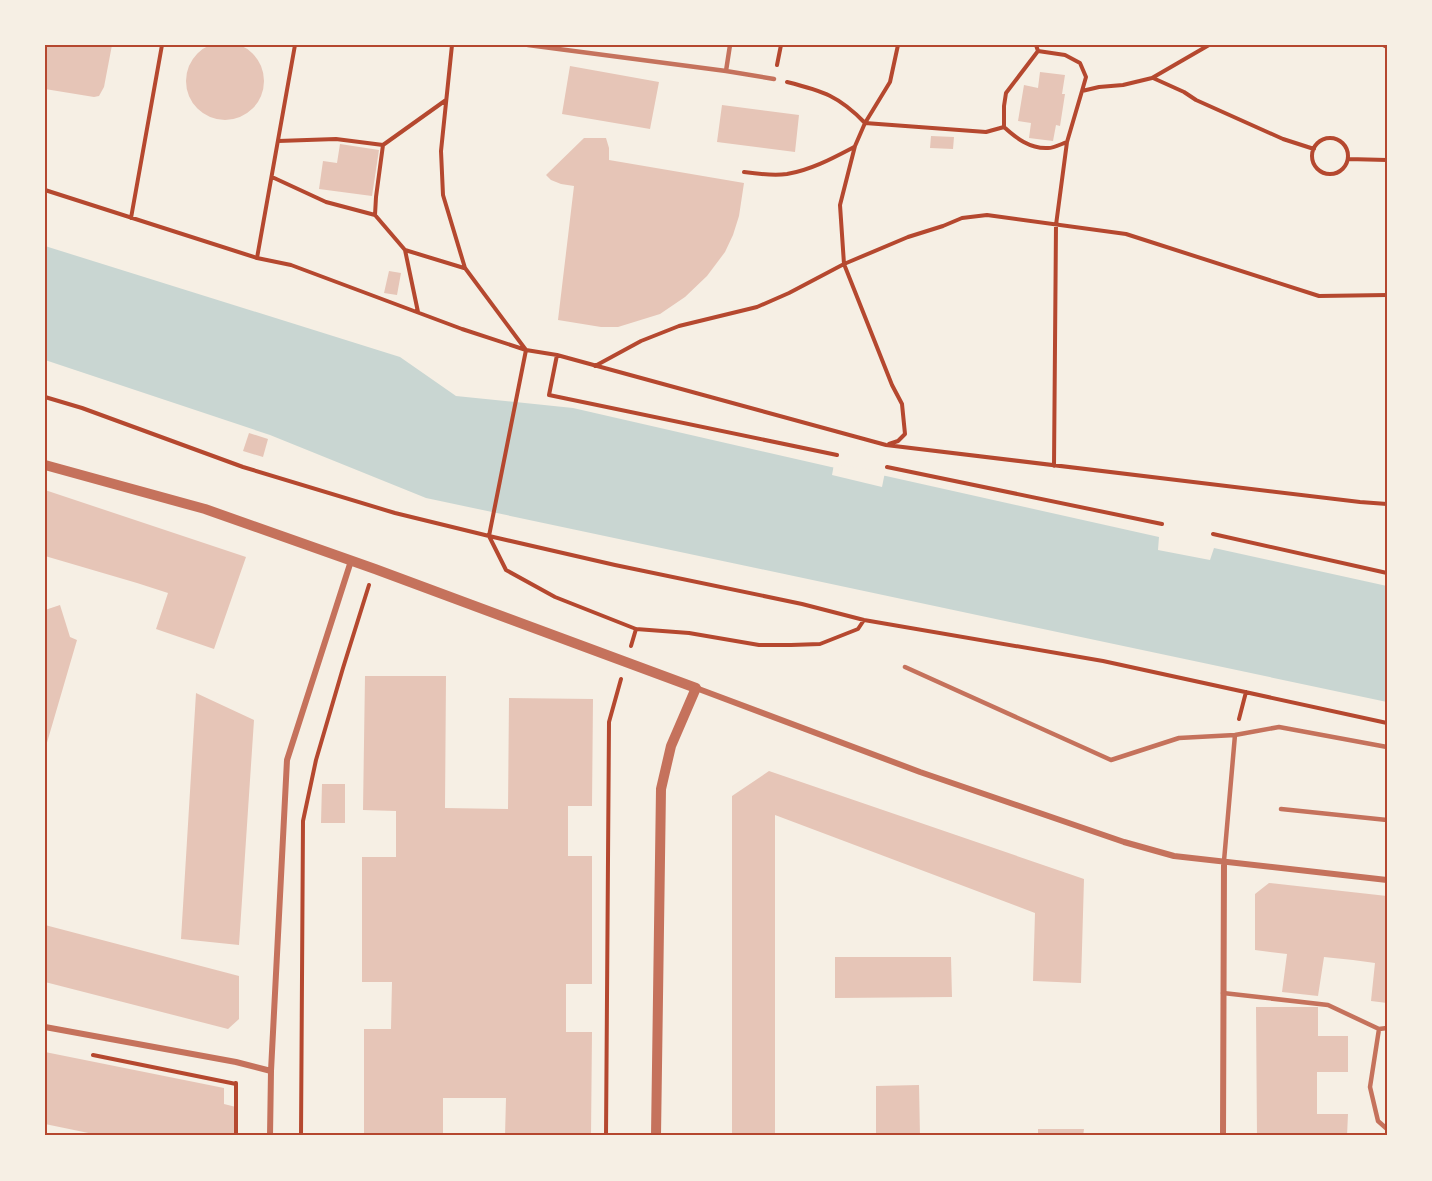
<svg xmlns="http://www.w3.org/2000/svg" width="1432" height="1181" font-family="'Alegreya Sans',sans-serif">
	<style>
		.water { fill: #c9d6d2 }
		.pier { fill: #f6efe4 }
		.building { fill: #e6c5b7 }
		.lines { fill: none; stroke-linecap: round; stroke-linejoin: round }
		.path { stroke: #b5482f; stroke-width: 4 }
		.service { stroke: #c5725c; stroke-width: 4.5 }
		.minor { stroke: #c5725c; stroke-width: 6 }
		.tertiary { stroke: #c5725c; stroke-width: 10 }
		.neatline { fill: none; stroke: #b5482f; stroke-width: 2 }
	</style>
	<rect width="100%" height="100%" fill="#f6efe4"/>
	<path class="water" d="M45,246L400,357L456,396L573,408L831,467L886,476L1159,537L1158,550L1210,560L1214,548L1387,586V702L426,498L270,435L45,360Z"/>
	<path class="pier" d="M834,464L885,472L882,487L832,475Z"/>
	<path class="building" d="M186 81a39 39 0 1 1 78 0a39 39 0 1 1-78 0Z
		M45,45H112L104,87L99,96L94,97L45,89Z
		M570,66L659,82L650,129L562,114Z
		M1040,72L1065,75L1062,94H1065L1060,126L1056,125L1053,141L1029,138L1031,123L1018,121L1024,85L1038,88Z
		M722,105L799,115L795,152L717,142Z
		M931,136L954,137L953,149L930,148Z
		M584,138H606L609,148V160L744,183L739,216L733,235L725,252L707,276L685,297L660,314L618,327H601L558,320L574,186L561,184L551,180L546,175Z
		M340,144L379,150L372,196L319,189L323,161L337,163Z
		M389,271L401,273L397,295L384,293Z
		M249,433L268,439L263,457L243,451Z
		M45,490L246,557L214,649L156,629L168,593L137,583L45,556Z
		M60,605L70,637L77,640L46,746L45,610Z
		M365,676H446L445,808L508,809L509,698L593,699L592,806H568V856H592V984H566V1032H592L591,1136H505L506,1098H443V1136H364V1029H391L392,982H362V857H396V811L363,810Z
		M196,693L254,720L239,945L181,939Z
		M769,771L1084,879L1081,983L1033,981L1035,913L775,815V1136H732V796Z
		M322,784H345V823H321Z
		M1269,883L1387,896V1003L1371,1001L1375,963L1353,960L1324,957L1318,996L1282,992L1287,954L1255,950V894Z
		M45,925L239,976V1019L228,1029L45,982Z
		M835,957H951L952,997L835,998Z
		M1256,1007H1318V1036H1348V1072H1317V1114H1348L1347,1136H1257Z
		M45,1052L224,1088V1104L236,1107V1136H103L45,1124Z
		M919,1085L920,1136H876V1086Z
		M1038,1129H1084L1083,1136H1038Z"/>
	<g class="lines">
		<path class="path" d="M452,45L441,151L443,195L465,268L526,350L489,536L506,570L555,597L636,629L689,633L759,645H791L820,644L858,629L864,620
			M1383,45L1387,47
			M1038,51L1065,55L1080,63L1086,77L1082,91
			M777,65L781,45
			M1153,78L1184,92L1196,100L1283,139L1314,149
			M787,82C823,91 839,96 865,123L890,82L898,45
			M446,100L383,145L376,197L375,215L405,250L464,268
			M1004,127C1016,138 1030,149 1048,148C1054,148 1061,144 1067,142
			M1312 156a18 18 0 1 1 36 0a18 18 0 1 1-36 0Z
			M278,141L336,139L383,145
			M1348,159L1387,160
			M744,172C758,174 773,176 787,174C811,170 833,158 854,147
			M272,177L326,202L375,215
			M45,190L257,258L291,265L462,329L526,350L557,355L886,445L1360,502L1387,504
			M131,218L162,45
			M405,250L418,312
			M257,258L295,45
			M557,355L549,395L837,455
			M595,366L641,341L679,326L757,307L789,293L844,264L908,237L943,226L962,218L987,215L1126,234L1319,296L1387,295
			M45,397L82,408L243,467L395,513L489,536L615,565L802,604L864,620L1103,661L1387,723
			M889,444L898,441L905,434L902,404L892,385L844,264L840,205L855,146L865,123L986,132L1004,127V106L1006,93L1038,51L1036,45
			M1054,466L1056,225L1067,142L1082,91L1099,87L1123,85L1152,78L1209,45
			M887,467L1162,524
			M1213,534L1387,573
			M631,646L636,629
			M1239,719L1246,692
			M93,1055L236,1084
			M236,1136V1083
			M301,1136L303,821L316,760L343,668L369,585
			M606,1136L609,722L621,679"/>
		<path class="service" d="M528,45L726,71L774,79
			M726,71L730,45
			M905,667L1111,760L1179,738L1235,735L1279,727L1387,747
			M1281,809L1387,820
			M1224,861L1235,735
			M1223,993L1328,1005L1379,1029L1387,1028
			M1379,1029L1370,1087L1378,1121L1387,1129"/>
		<path class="minor" d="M696,688L920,772L1124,842L1174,856L1387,880
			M45,1027L236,1062L271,1071
			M270,1136L271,1071L287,760L351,561
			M1223,1136L1224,861"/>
		<path class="tertiary" d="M45,465L205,509L375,569L696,688L671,746L661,789L656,1136"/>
	</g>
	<rect width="1432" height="1181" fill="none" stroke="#f6efe4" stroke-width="93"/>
	<rect x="46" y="46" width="1340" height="1088" class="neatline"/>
</svg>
